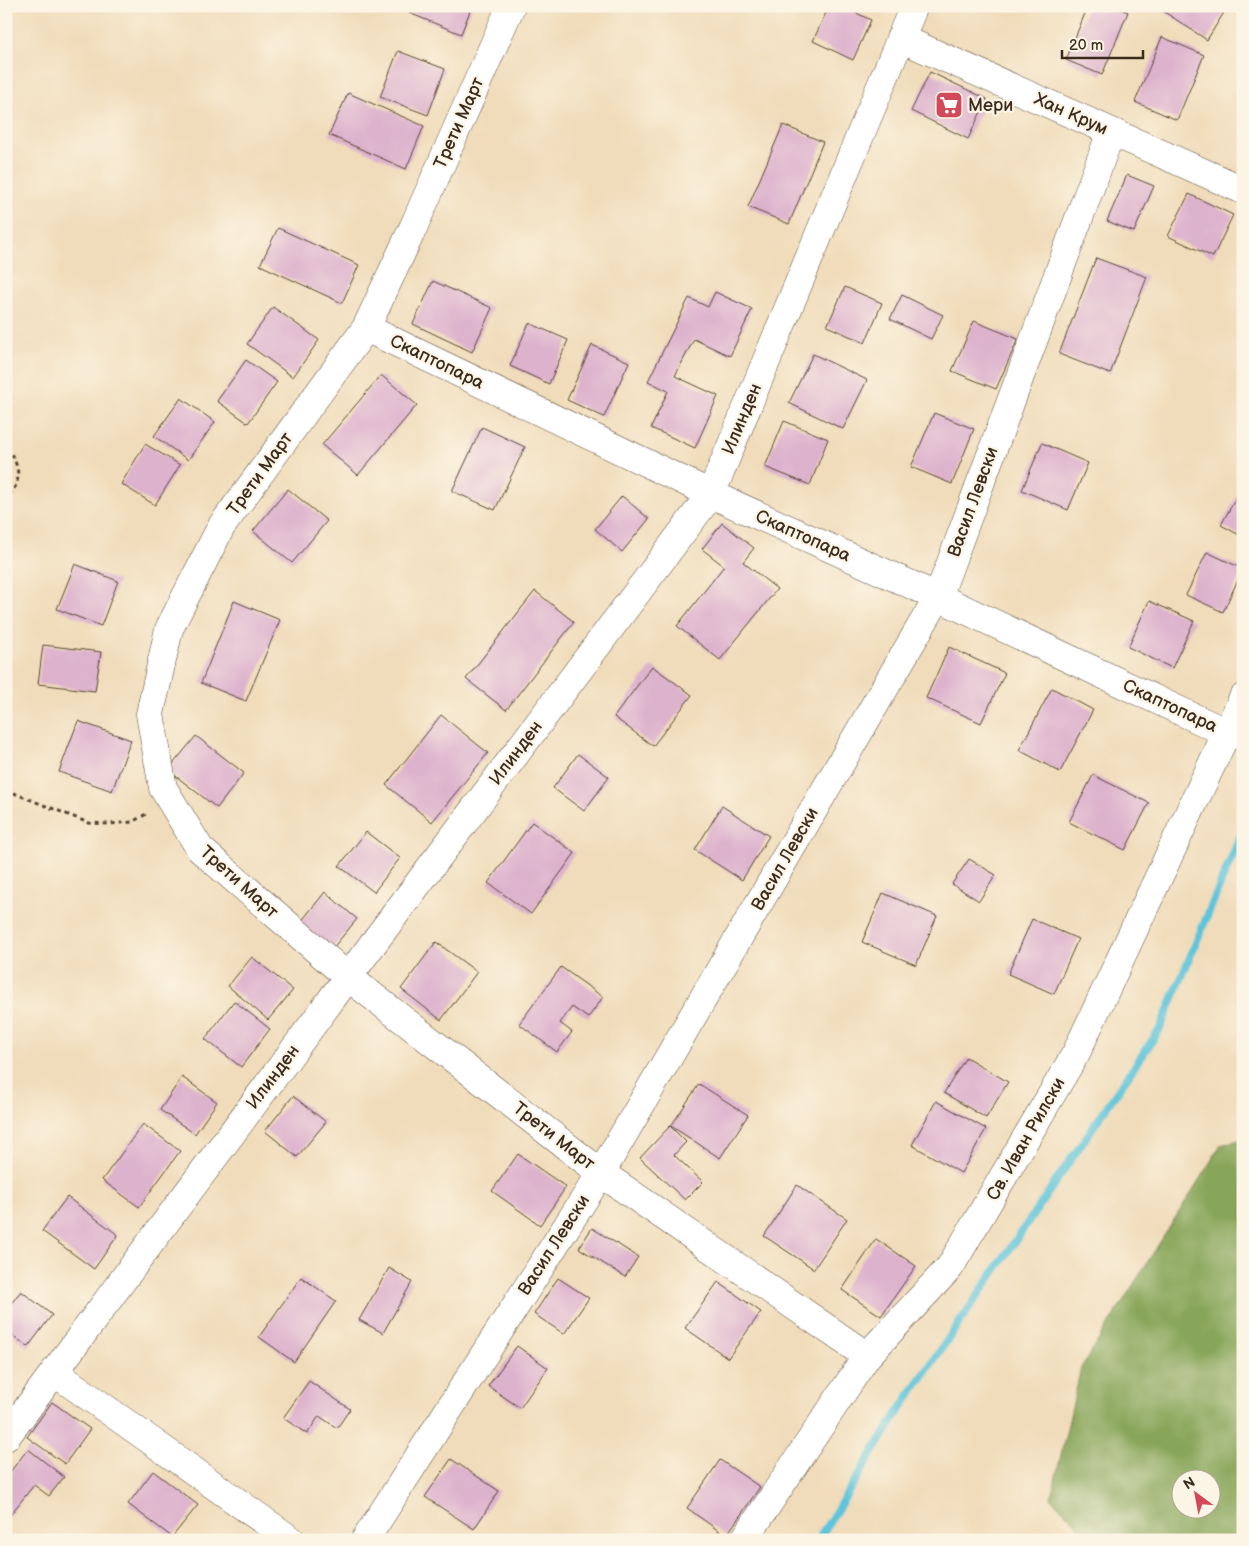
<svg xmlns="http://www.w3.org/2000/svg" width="1249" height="1546" font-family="'Balsamiq Sans',sans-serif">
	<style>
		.forest { fill: #88a65a; stroke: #62683c; fill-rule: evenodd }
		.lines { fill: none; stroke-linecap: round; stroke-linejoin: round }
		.stream { stroke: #5dc4da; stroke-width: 8 }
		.building { fill: #ddb2cd }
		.minor-casing { stroke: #564535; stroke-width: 29 }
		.path { stroke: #564535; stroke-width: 3; stroke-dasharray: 4 4; stroke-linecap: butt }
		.minor { stroke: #fff; stroke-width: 28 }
		.labels { text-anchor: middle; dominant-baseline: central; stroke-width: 4.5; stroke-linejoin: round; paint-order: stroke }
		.poi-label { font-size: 18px; fill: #3b2a1e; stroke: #fcf5e5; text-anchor: start }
		.street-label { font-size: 18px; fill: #3b2a1e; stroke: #fcf5e5 }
	</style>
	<rect width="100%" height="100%" fill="#fcf5e5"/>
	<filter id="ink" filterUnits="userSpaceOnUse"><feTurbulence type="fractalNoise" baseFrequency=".02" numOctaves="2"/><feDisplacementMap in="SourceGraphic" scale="10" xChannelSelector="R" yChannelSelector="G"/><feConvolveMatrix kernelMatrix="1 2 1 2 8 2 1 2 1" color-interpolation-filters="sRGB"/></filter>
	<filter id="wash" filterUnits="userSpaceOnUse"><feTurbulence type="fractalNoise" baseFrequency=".0096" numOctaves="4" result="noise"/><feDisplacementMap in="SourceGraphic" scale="20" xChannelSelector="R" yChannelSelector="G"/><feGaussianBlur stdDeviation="1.12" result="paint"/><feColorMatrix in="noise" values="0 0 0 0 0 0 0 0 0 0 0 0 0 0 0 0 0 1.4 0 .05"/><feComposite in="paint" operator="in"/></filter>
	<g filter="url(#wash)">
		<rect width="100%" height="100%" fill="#f0dcba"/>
		<path class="forest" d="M1243,1139V1540H1092L1051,1498L1081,1368L1221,1145ZM1182,1478H1212V1508H1182Z"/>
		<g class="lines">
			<path class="stream" d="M818,1540L899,1411L1160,1029L1243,830"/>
		</g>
		<g id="blocks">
			<path class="building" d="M412,6H472L461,34L409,13Z
				M829,6H842L871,20L853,60L813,41Z
				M1088,6H1113L1128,12L1102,75L1066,60Z
				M1161,6H1228L1207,40L1160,9Z
				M1162,37L1204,55L1177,120L1135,102Z
				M398,51L445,69L428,115L380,97Z
				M930,72L987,99L968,139L911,111Z
				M348,93L424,126L406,169L329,135Z
				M783,125L823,142L789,224L748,207Z
				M1127,175L1154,186L1134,232L1107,221Z
				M1189,194L1233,215L1213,257L1168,236Z
				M278,228L359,265L342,303L260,265Z
				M1096,258L1147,277L1110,374L1059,354Z
				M433,281L492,308L472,352L413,324Z
				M845,287L882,303L865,343L827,326Z
				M715,292L752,309L730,356L694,339L675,376L718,396L695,448L651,428L668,391L648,381L689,298L708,307Z
				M902,295L943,315L931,339L890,319Z
				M273,307L319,340L293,377L247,344Z
				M974,321L1018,339L996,389L952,371Z
				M529,323L568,340L549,384L510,366Z
				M592,345L629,362L604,417L567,400Z
				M813,354L867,380L843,429L789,403Z
				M246,360L277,382L248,423L217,401Z
				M381,375L417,405L358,475L322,445Z
				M181,398L215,422L188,460L154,436Z
				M934,413L974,429L952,484L911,467Z
				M784,421L828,439L810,485L765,467Z
				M482,427L525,447L495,510L452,491Z
				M1042,443L1088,463L1068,510L1022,490Z
				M145,444L180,465L155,505L121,484Z
				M1243,485V537L1221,525Z
				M288,489L327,521L292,563L253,531Z
				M622,496L649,519L622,552L595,529Z
				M722,523L754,548L743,562L777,589L720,660L677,626L724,566L702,549Z
				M1207,552L1243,569L1223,612L1186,595Z
				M75,564L118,581L101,626L57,609Z
				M535,591L574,622L506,710L466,679Z
				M234,601L280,620L246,701L201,683Z
				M1149,601L1194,621L1172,668L1128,647Z
				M43,645L101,652L95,691L38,684Z
				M949,647L1005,673L981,723L926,698Z
				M652,666L692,695L653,746L614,717Z
				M1052,688L1093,710L1060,772L1019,750Z
				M441,715L488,753L432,822L386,785Z
				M78,721L131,740L112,791L59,772Z
				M196,736L244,773L217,808L168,770Z
				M578,754L609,777L584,811L553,788Z
				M1093,775L1149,803L1125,850L1069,822Z
				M722,806L769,836L742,880L695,850Z
				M532,822L575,853L531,914L488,883Z
				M366,832L400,858L374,892L339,866Z
				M969,859L996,875L979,901L952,884Z
				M325,892L357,919L332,949L300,923Z
				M883,893L937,916L916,965L862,942Z
				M1032,919L1078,939L1054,994L1008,974Z
				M436,942L477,972L441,1020L401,989Z
				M252,957L293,990L268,1020L228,986Z
				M561,967L603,997L588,1018L572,1007L560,1023L572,1032L557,1052L519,1024Z
				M234,1001L270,1029L241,1067L205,1039Z
				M966,1057L1008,1082L986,1118L944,1093Z
				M182,1077L217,1102L195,1134L160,1110Z
				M699,1084L748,1115L720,1158L671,1126Z
				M293,1096L326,1122L297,1157L265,1131Z
				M936,1101L986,1129L961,1173L912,1145Z
				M143,1124L180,1151L139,1207L102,1180Z
				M670,1126L686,1142L674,1155L703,1182L685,1200L640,1158Z
				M518,1154L566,1187L540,1225L492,1191Z
				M797,1185L847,1219L814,1269L764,1236Z
				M67,1197L118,1235L94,1269L42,1231Z
				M592,1228L638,1257L625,1277L579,1248Z
				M876,1239L916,1266L881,1316L842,1290Z
				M389,1268L412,1282L383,1333L359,1320Z
				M301,1277L336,1301L294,1362L259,1337Z
				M558,1278L589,1298L564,1334L534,1314Z
				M718,1282L761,1312L728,1358L685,1328Z
				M21,1291L52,1315L28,1347L6,1330V1310Z
				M517,1346L548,1368L520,1408L488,1386Z
				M309,1381L350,1409L337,1428L319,1416L307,1434L283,1418Z
				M52,1402L90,1429L65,1464L27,1437Z
				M28,1449L64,1477L49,1496L34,1485L6,1520V1477Z
				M451,1459L499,1491L474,1529L425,1497Z
				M720,1460L760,1487L726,1536L687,1508Z
				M153,1471L198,1505L172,1537L128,1504Z"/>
		</g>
	</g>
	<g filter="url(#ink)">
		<use href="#blocks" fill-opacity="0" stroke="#564535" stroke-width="1"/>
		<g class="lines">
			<defs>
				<path id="minor" d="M511,6L413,228L366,328L221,527L169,629L150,714L163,788L200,849L348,977L601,1173L867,1356
					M900,38L1243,190
					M366,328L711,494L938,597L1227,733L1243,736
					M54,1372L291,1540
					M6,1437L348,977L711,494L914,6
					M365,1540L601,1173L938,597L1111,132
					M744,1540L867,1356L950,1267L1076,1053L1243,698"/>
			</defs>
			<use href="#minor" class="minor-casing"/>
			<path class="path" d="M6,449C15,455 20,472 17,482C16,488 9,494 6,499
				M6,790L89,823L110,824L132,822L148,813"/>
			<use href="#minor" class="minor"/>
		</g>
	</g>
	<defs>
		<symbol id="supermarket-square" viewBox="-11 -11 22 22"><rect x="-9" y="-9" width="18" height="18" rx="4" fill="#d1495b" stroke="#fcf5e5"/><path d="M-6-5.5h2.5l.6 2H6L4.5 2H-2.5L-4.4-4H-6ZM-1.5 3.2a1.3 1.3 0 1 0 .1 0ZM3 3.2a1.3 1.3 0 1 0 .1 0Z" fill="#fff"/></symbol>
	</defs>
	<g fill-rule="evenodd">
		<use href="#supermarket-square" x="933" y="89" width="32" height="32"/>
	</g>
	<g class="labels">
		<g class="poi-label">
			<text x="968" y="105">Мери</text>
		</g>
		<g class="street-label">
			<text transform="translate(1071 114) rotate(24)">Хан Крум</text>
			<text transform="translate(459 123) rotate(-66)">Трети Март</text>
			<text transform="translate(437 362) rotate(26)">Скаптопара</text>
			<text transform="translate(742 419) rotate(-67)">Илинден</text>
			<text transform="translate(260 474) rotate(-54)">Трети Март</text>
			<text transform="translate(973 502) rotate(-70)">Васил Левски</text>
			<text transform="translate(803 536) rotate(24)">Скаптопара</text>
			<text transform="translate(1170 706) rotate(25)">Скаптопара</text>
			<text transform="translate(516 753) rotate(-53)">Илинден</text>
			<text transform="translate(785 859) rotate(-60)">Васил Левски</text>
			<text transform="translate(239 882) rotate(42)">Трети Март</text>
			<text transform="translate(273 1077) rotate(-53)">Илинден</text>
			<text transform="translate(554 1136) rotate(38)">Трети Март</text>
			<text transform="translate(1026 1139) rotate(-60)">Св. Иван Рилски</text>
			<text transform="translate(554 1245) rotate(-57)">Васил Левски</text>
		</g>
	</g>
	<rect width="1249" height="1546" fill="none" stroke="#fcf5e5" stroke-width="25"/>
	<g transform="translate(1196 1494) rotate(328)"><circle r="24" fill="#fcf5e5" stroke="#afa495"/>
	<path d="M0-4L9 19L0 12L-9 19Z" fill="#d1495b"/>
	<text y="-8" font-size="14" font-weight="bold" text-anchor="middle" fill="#3b2a1e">N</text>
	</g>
	<path d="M1062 50v8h81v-8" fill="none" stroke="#3b2a1e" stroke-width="2.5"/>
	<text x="1069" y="50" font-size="15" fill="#3b2a1e" stroke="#fcf5e5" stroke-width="4" paint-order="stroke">20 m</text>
</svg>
